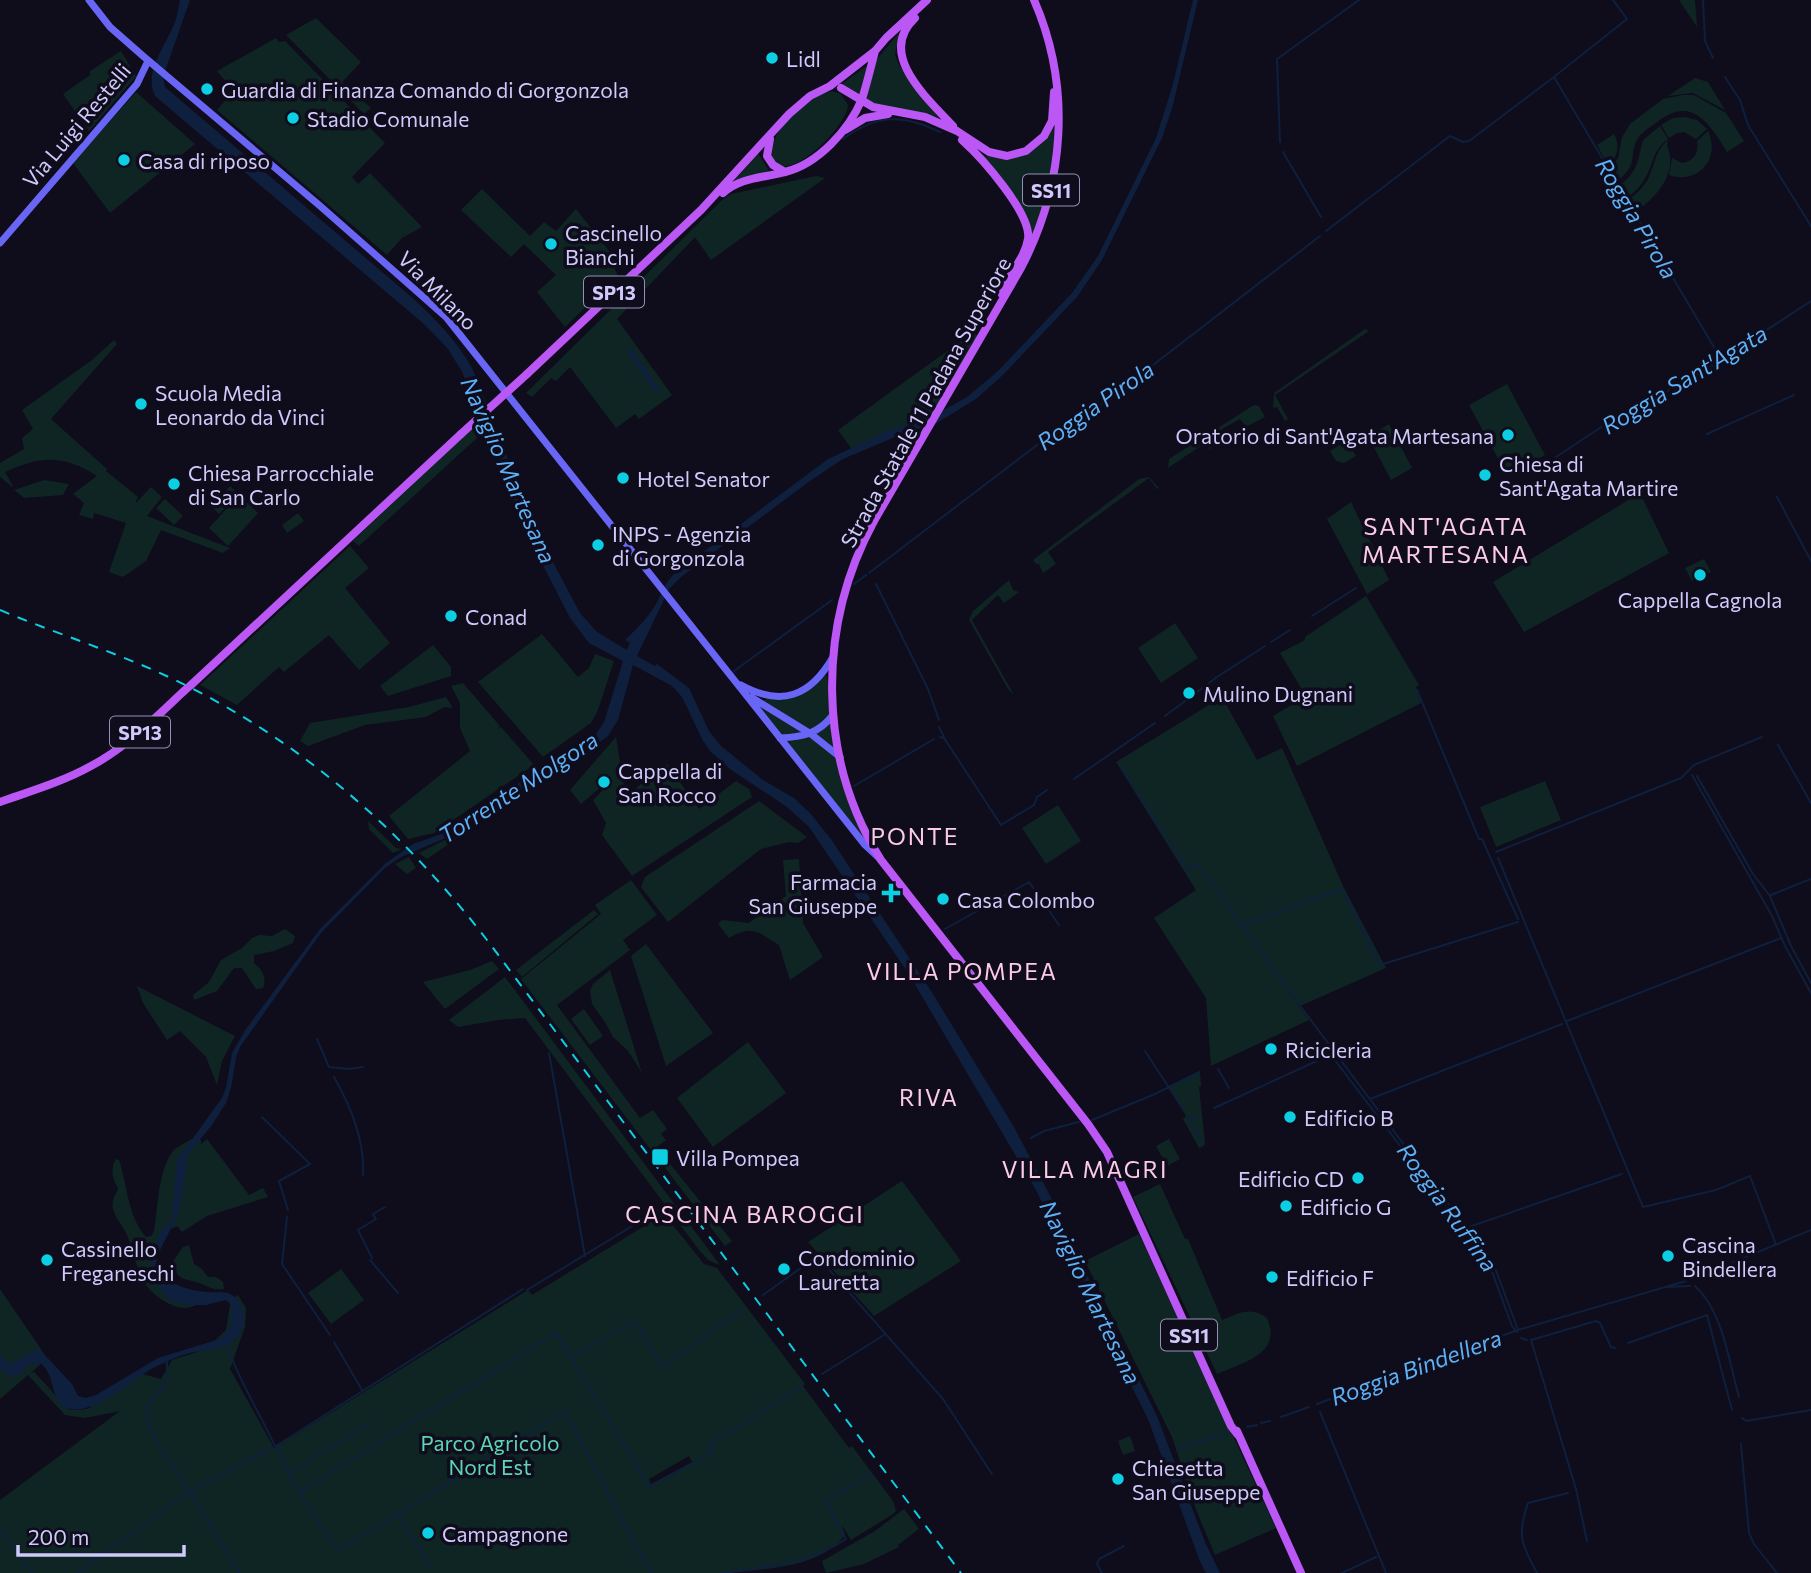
<svg xmlns="http://www.w3.org/2000/svg" width="1811" height="1573" font-family="Commissioner,sans-serif">
	<style>
		.green { fill: #0f2524; fill-rule: evenodd }
		.water { fill: #0e203d }
		.lines { fill: none; stroke-linecap: round; stroke-linejoin: round }
		.stream { stroke: #0e203d; stroke-width: 2 }
		.river { stroke: #0e203d; stroke-width: 10 }
		.secondary { stroke: #6966f6; stroke-width: 7 }
		.primary { stroke: #ba57f5; stroke-width: 8 }
		.rail { stroke: #0dcfe4; stroke-width: 2; stroke-dasharray: 10 9; stroke-linecap: butt }
		.primary-bridge { stroke: #ba57f5; stroke-width: 8 }
		.poi-dot { fill: #0dcfe4; stroke: #0f0c1b; stroke-width: 2.5 }
		.labels { text-anchor: middle; dominant-baseline: central; stroke-width: 7; stroke-linejoin: round; paint-order: stroke }
		.shield { fill: #0f0c1b; stroke: #9590b8; stroke-width: 2 }
		.shield-label { font-size: 19px; font-weight: bold; fill: #cfc9fc }
		.poi-label { font-size: 21px; fill: #cfc9fc; stroke: #0f0c1b; text-anchor: start }
		.street-label { font-size: 21px; fill: #cfc9fc; stroke: #0f0c1b }
		.park-label { font-size: 21px; fill: #5bd6b7; stroke: #0f0c1b }
		.water-label { font-size: 23px; font-style: italic; fill: #5daff6; stroke: #0f0c1b }
		.neighbourhood-label { font-size: 23px; letter-spacing: 2px; fill: #fccbea; stroke: #0f0c1b }
		.quarter-label { font-size: 24px; letter-spacing: 2px; fill: #fccbea; stroke: #0f0c1b }
	</style>
	<rect width="100%" height="100%" fill="#0f0c1b"/>
	<path class="green" d="M1679,0H1695L1697,27Z
		M316,18L361,62L342,82L371,108L364,114L286,35Z
		M899,33L895,55L899,65L938,117C914,110 888,110 865,100L877,59Z
		M276,38L279,42L285,41L385,143L352,177L358,184L370,173L422,227L402,238L387,255L217,110L230,95L231,88L217,71Z
		M121,51L136,76L89,131L63,94L90,75V71Z
		M868,65L859,94L844,85L843,83Z
		M1695,78L1708,82L1725,110L1693,93L1668,96Z
		M832,91L841,94L848,105C847,124 805,167 784,166C778,166 775,162 770,157C771,130 805,96 832,91Z
		M136,92L195,144L110,213L73,163Z
		M1683,95H1694L1726,113L1744,141L1727,152C1712,127 1693,95 1660,120C1653,125 1643,131 1638,138C1628,154 1640,164 1617,181L1609,168L1618,158L1622,137L1630,124L1663,99Z
		M1685,117L1697,120L1707,129L1696,139L1684,132L1677,133L1669,138L1661,125L1673,118Z
		M1054,123C1054,162 1047,205 1029,241L1030,231L980,156L1015,158Z
		M1660,126L1668,139C1646,155 1657,176 1628,197L1620,185C1639,170 1637,162 1643,140Z
		M1708,131C1721,159 1698,185 1669,175L1672,158L1682,163C1694,161 1699,153 1697,141Z
		M1614,134C1620,146 1618,157 1608,166L1597,145Z
		M1668,140C1666,148 1669,149 1670,156C1673,179 1653,200 1636,211L1629,199C1660,178 1647,158 1668,140Z
		M758,153L769,171L735,180Z
		M816,176L825,178L711,260L695,237L617,319L672,395L639,419L635,414L616,428L570,367L556,381L551,378L532,397L526,393L722,200L731,194Z
		M482,189L530,236L544,222L556,231L576,209L613,256L612,263L618,276L565,327L537,292L556,275L524,244L511,257L461,210Z
		M1365,329L1369,331L1275,395L1288,419L1285,421L1277,407L1273,408L1274,393Z
		M972,333L982,337L933,419L853,451L838,430Z
		M114,340L117,344L51,419L107,469L106,471L138,497L135,504L151,487L162,497L147,516L230,548L223,553L161,530L146,561L123,577L109,572L126,523L94,513L93,519L79,515L84,503L73,494L97,476C63,454 40,456 5,472L13,486L12,487L0,477V463L24,449L22,438L33,429L22,410L92,360Z
		M1507,384L1545,455L1507,475L1469,405Z
		M1254,405L1259,406L1265,417L1246,427L1240,419L1222,429L1227,439L1209,449L1205,443L1168,468L1169,459Z
		M1389,424L1412,468L1391,480L1368,436Z
		M473,427L477,438L359,546L353,541Z
		M1341,444L1350,446L1356,456L1344,463L1336,461L1330,451Z
		M1149,477L1159,488L1157,489L1149,478L1048,552L1056,564L1043,573L1039,564H1036L1033,560L1139,479Z
		M44,480L69,484L63,495L24,498L14,490Z
		M230,486L239,494L219,514L211,506Z
		M1640,493L1669,553L1524,632L1493,582Z
		M239,495L258,513L228,546L209,528Z
		M165,499L183,516L174,525L156,508Z
		M1351,502L1389,580L1367,594L1327,519Z
		M298,513L304,521L287,533L282,525Z
		M350,546L369,568L345,588L390,643L359,670L329,635L284,672L279,667L237,705L200,685Z
		M1704,559L1711,572L1692,581L1685,568Z
		M1009,580L1013,590L1019,592L1004,603L998,595L972,620L1014,695L1008,689L969,620L973,611Z
		M1366,596L1419,685L1416,687L1421,703L1297,766L1273,716L1302,699L1297,691L1301,688L1280,653L1305,640V637Z
		M1175,623L1198,658L1161,683L1138,648Z
		M542,634L578,677L589,668L595,654L614,661L598,710L591,723L543,757L478,682Z
		M433,645L451,667V676L388,696L380,686Z
		M826,675C833,691 829,715 832,734C839,774 853,809 870,846L758,706L767,698L778,699Z
		M463,683L500,726L497,729L501,727L534,765L434,833L408,839L389,816L470,751L460,728V703L451,686Z
		M446,697L453,708L444,707L426,717L365,725L308,746L300,741L310,723L409,707Z
		M1222,697L1257,760L1282,748L1344,888L1386,968L1300,1006L1284,985L1309,1020L1211,1066L1206,998L1154,918L1196,890L1116,762Z
		M616,737L624,788L628,794L667,764L699,809L736,781L749,789L752,797L632,876L602,835L606,823L593,800L611,782L608,778H601L599,780L602,786L581,804L570,790Z
		M1545,781L1561,820L1496,847L1480,807Z
		M759,801L807,837L798,843L789,842L761,849L668,922L641,887L645,877Z
		M1058,805L1081,841L1046,864L1022,828Z
		M368,821L396,848L402,849L393,853L369,829Z
		M482,821L427,859L419,853Z
		M409,857L416,868L407,874L395,864Z
		M799,859L803,923L823,957L790,980L779,945C758,932 752,924 729,938L718,924L722,920L749,923L786,896L783,860Z
		M631,880L657,915L623,940L630,950L557,1005L640,1118L653,1110L667,1129L661,1134L666,1140L657,1147L659,1150L654,1154L521,979L601,914L595,905Z
		M594,910L598,914L522,977L516,970Z
		M285,929L295,936L293,943L274,951L254,955V963C263,970 267,978 263,988L256,989L242,968H234L217,991L194,1000L193,995L209,982L221,960L242,948L252,938L259,935L272,936Z
		M646,944L713,1033L666,1066L631,956Z
		M492,961L499,969L445,1009L423,982L470,970Z
		M610,970L642,1073L628,1051L613,1037L605,1022L592,1004L590,991L593,984Z
		M505,977L720,1265L708,1260L699,1250L525,1018L498,1020L458,1027L449,1020Z
		M137,986L235,1036L222,1061L217,1085L206,1057L180,1031L167,1040L143,1003Z
		M584,1009L603,1036L590,1045L571,1019Z
		M748,1042L786,1093L713,1147L677,1098Z
		M1200,1071L1201,1086L1199,1087L1205,1142L1204,1146L1199,1148L1183,1119L1186,1116L1169,1088Z
		M191,1139L201,1140V1144L207,1139L249,1195L263,1188L268,1197L207,1216L182,1232L177,1226L162,1234L156,1251V1267L166,1286L197,1304C181,1317 150,1295 143,1280C135,1265 133,1248 126,1233C122,1225 115,1217 113,1209C111,1201 116,1195 118,1188C112,1180 110,1168 116,1159L119,1160C128,1186 127,1215 146,1237L151,1236L154,1231C158,1209 158,1164 176,1148C181,1145 187,1142 191,1139Z
		M1169,1139L1180,1159L1167,1166L1156,1146Z
		M667,1160L732,1241L725,1246L662,1164Z
		M902,1181L961,1261L874,1316L808,1242Z
		M1160,1184L1185,1239H1188L1222,1320C1239,1313 1250,1306 1267,1318C1283,1354 1243,1362 1217,1374L1133,1197Z
		M664,1214L704,1264L717,1268L805,1384L803,1386L849,1448L852,1446L893,1501L896,1511L893,1514L851,1540L842,1525L845,1535C820,1568 769,1568 731,1573H0V1500L120,1411L85,1418L65,1415L28,1375L0,1399V1289L47,1358L30,1374L34,1372C39,1378 45,1383 50,1389C65,1407 63,1414 90,1408L103,1391L139,1373L161,1379L172,1360L206,1349L226,1330L231,1299L238,1295L246,1308L245,1327L230,1369L274,1448L528,1290L532,1295ZM689,1456L692,1462L651,1484L649,1479Z
		M1139,1234L1276,1528L1215,1555L1197,1512L1172,1437L1085,1261Z
		M189,1245L194,1264L202,1269L208,1277H216L223,1282L224,1289C212,1291 207,1285 196,1282C181,1278 175,1279 174,1260L183,1247Z
		M341,1269L364,1300L331,1324L308,1293Z
		M1130,1436L1135,1451L1123,1455L1118,1441Z
		M904,1509L919,1529L898,1545L899,1547L864,1564L826,1573L822,1561L875,1531Z"/>
	<path class="water" d="M180,0H190L163,77L165,87L415,300C437,321 459,343 473,370L537,532L580,613L597,632L627,650L630,643L625,640C635,630 645,621 653,609C661,597 663,584 674,574L828,459L890,430L931,417L967,397L998,371L1072,293L1098,256L1156,138L1173,84L1193,0H1198L1173,105L1162,138L1102,260L1077,297L1004,374L976,399L937,423L907,432L843,459L810,481L682,576L669,589L637,656L655,666L657,664L689,688L709,731L721,746L763,780L794,798L810,813L831,839L933,994L1014,1127L1053,1201L1078,1257L1157,1416L1205,1542L1220,1573H1206L1199,1559L1148,1419L1097,1318L1037,1192L910,976L809,827L787,807L730,769L710,751L702,739L682,697L672,686L633,665L618,720L608,736L590,750L499,803L455,834L401,857L385,868L321,933L240,1047L236,1058L231,1088L226,1103L212,1125L188,1154L179,1213L156,1258C160,1283 187,1291 209,1292C216,1293 224,1291 230,1294C238,1297 243,1308 244,1316C246,1326 239,1337 231,1343C220,1350 202,1350 190,1353C178,1356 166,1362 155,1367C132,1379 97,1414 70,1409C48,1405 58,1376 40,1363L30,1364C18,1375 16,1383 0,1368V1354L5,1361L11,1364L37,1349L42,1352L72,1384L78,1396L86,1398L96,1395L158,1358L226,1337L233,1332C240,1319 237,1309 226,1300L206,1305H191L171,1301L157,1286L150,1257L160,1233L172,1219L177,1160L222,1098L226,1088L232,1053L246,1029L320,929L386,863L413,844L447,832L489,801L594,737L604,722L623,661L589,643L570,618L528,536L462,372L448,349L425,325L155,96C144,73 163,49 173,27C177,19 178,9 180,0Z
		M631,348L660,390L656,393L627,351Z"/>
	<g class="lines">
		<path class="stream" d="M1703,0L1705,41L1713,58
			M1555,76L1627,19L1613,0
			M1725,77L1740,100L1748,125L1811,226
			M843,139C877,114 903,114 940,132
			M1280,142L1277,59L1359,0
			M1283,152L1321,217
			M1326,231L1450,136L1463,142L1469,141L1554,77L1721,359
			M1707,434L1794,395
			M1556,457L1627,410L1687,382L1811,301
			M1777,497L1811,561
			M869,573L1058,429L1104,403L1320,236
			M854,584L866,575
			M876,584L928,689L939,720
			M1312,616L1356,588
			M1271,642L1290,630
			M734,671L832,600
			M1417,690L1479,839H1482L1518,919
			M1165,716L1217,677L1265,646
			M939,727L944,737
			M940,737L944,738L1001,825L1034,805L1037,797L1047,790
			M1778,745L1811,803
			M1121,767L1189,871L1198,864L1295,999L1494,1265L1518,1330L1686,1281
			M1692,775L1772,916L1785,946L1811,993
			M1697,776L1753,874L1770,896L1791,946L1811,983
			M1074,779L1155,723
			M854,786L934,739
			M1496,852L1681,778L1694,765L1762,737
			M1498,858L1643,1207L1716,1190L1750,1176L1776,1245
			M1771,895L1811,879
			M1243,925L1342,889L1380,965L1518,922
			M945,929L1029,882L1059,925
			M1567,1021L1781,938
			M317,1039L329,1067
			M1145,1051L1183,1109
			M549,1053L585,1256
			M1331,1055L1480,1251L1491,1269L1512,1326L1517,1332
			M329,1067L349,1069L363,1067
			M1218,1069L1229,1088
			M334,1077C350,1105 365,1142 363,1175
			M1370,1099L1562,1024
			M1214,1108L1330,1055
			M262,1117L310,1164L279,1181L288,1210
			M1188,1118L1202,1140
			M1190,1119L1199,1115
			M1092,1120L1155,1094L1199,1072
			M1031,1138L1044,1131L1079,1122
			M287,1217L282,1264L330,1335
			M1466,1228L1622,1174
			M817,1256L943,1399L992,1474
			M372,1258L358,1230L376,1219L373,1214L385,1207
			M370,1260L398,1293
			M1695,1278L1811,1230
			M1695,1286C1723,1311 1729,1362 1739,1397
			M1665,1287L1690,1286
			M527,1290L662,1208
			M763,1295L812,1260
			M1521,1338L1527,1340
			M334,1342L362,1390
			M1628,1343L1707,1315L1732,1410
			M227,1345C236,1373 251,1398 264,1424C286,1467 308,1514 339,1550L565,1411L634,1543L652,1573
			M572,1356L635,1321L662,1367L743,1309
			M167,1362V1382L148,1405L147,1421L155,1439L186,1485L239,1573
			M822,1374L884,1335
			M1317,1404L1515,1331
			M1320,1412L1386,1573
			M1281,1417L1309,1407
			M1742,1418L1746,1421L1811,1410
			M1261,1423L1270,1421
			M1247,1427L1257,1425
			M1741,1444L1749,1533L1754,1544L1777,1573
			M276,1446L523,1289
			M1179,1448L1227,1433
			M291,1472L370,1423
			M301,1491L556,1333L650,1487L713,1452L709,1445L801,1387
			M398,1515L431,1567
			M0,1527L32,1573
			M1587,1541L1576,1489L1531,1340L1596,1321L1600,1323L1611,1347L1615,1348
			M77,1573L189,1492L272,1448
			M722,1573C765,1567 810,1564 846,1539L825,1500L872,1474
			M1102,1573L1097,1564L1099,1559L1124,1546
			M1342,1573L1376,1557
			M1537,1573C1521,1543 1517,1535 1528,1503L1568,1493"/>
		<path class="river" d="M228,1339L237,1325V1308"/>
		<path class="secondary" d="M89,0L110,27L143,56L319,205L446,317L865,845L879,858
			M0,243L137,84L148,61
			M741,685C781,707 810,697 833,657
			M751,697L811,734L840,757
			M780,738C803,737 818,734 833,715"/>
		<path class="primary" d="M1034,0C1072,87 1065,184 1021,268L874,521C817,626 817,758 881,860L1088,1124L1107,1152L1231,1426L1238,1435
			M915,18C876,54 928,99 953,126
			M841,88L873,107L925,117L957,131L989,152L1007,156L1026,151L1044,136L1052,121L1054,92
			M845,130L865,118L888,114
			M770,139L767,156L773,165L785,172
			M962,140C981,157 1032,214 1028,239C1025,259 1007,275 1002,294
			M723,193C741,177 763,178 785,172C818,164 849,130 862,99C867,83 871,67 875,51
			M527,374L701,210L789,114L810,96L830,86L875,51L886,38L927,0
			M191,685L461,434
			M0,802C31,791 62,782 91,766C127,747 155,718 184,691
			M1237,1431L1301,1573"/>
		<path class="rail" d="M0,610C57,634 116,652 173,679C299,739 402,830 487,940L961,1573"/>
		<path class="primary-bridge" d="M461,434L527,374
			M184,691L191,685"/>
	</g>
	<g class="poi-dot">
		<circle cx="772" cy="58" r="7"/>
		<circle cx="207" cy="89" r="7"/>
		<circle cx="293" cy="118" r="7"/>
		<circle cx="124" cy="160" r="7"/>
		<circle cx="551" cy="244" r="7"/>
		<circle cx="141" cy="404" r="7"/>
		<circle cx="1508" cy="435" r="7"/>
		<circle cx="1485" cy="475" r="7"/>
		<circle cx="623" cy="478" r="7"/>
		<circle cx="174" cy="484" r="7"/>
		<circle cx="598" cy="545" r="7"/>
		<circle cx="1700" cy="575" r="7"/>
		<circle cx="451" cy="616" r="7"/>
		<circle cx="1189" cy="693" r="7"/>
		<circle cx="604" cy="782" r="7"/>
		<path d="M887.5 882.5h7v7h7v7h-7v7h-7v-7h-7v-7h7z"/>
		<circle cx="943" cy="899" r="7"/>
		<circle cx="1271" cy="1049" r="7"/>
		<circle cx="1290" cy="1117" r="7"/>
		<rect x="651" y="1148" width="18" height="18" rx="3.5"/>
		<circle cx="1358" cy="1178" r="7"/>
		<circle cx="1286" cy="1206" r="7"/>
		<circle cx="1668" cy="1256" r="7"/>
		<circle cx="47" cy="1260" r="7"/>
		<circle cx="784" cy="1269" r="7"/>
		<circle cx="1272" cy="1277" r="7"/>
		<circle cx="1118" cy="1479" r="7"/>
		<circle cx="428" cy="1533" r="7"/>
	</g>
	<g class="labels">
		<g class="shield">
			<rect x="1023" y="174.5" width="56" height="31" rx="5"/>
			<rect x="584" y="276.5" width="60" height="31" rx="5"/>
			<rect x="110" y="716.5" width="60" height="31" rx="5"/>
			<rect x="1161" y="1319.5" width="56" height="31" rx="5"/>
		</g>
		<g class="shield-label">
			<text x="1051" y="190">SS11</text>
			<text x="614" y="292">SP13</text>
			<text x="140" y="732">SP13</text>
			<text x="1189" y="1335">SS11</text>
		</g>
		<g class="poi-label">
			<text x="786" y="58">Lidl</text>
			<text x="221" y="89">Guardia di Finanza Comando di Gorgonzola</text>
			<text x="307" y="118">Stadio Comunale</text>
			<text x="138" y="160">Casa di riposo</text>
			<text x="565" y="232">Cascinello<tspan x="565" dy="24">Bianchi</tspan></text>
			<text x="155" y="392">Scuola Media<tspan x="155" dy="24">Leonardo da Vinci</tspan></text>
			<text x="1494" y="435" text-anchor="end">Oratorio di Sant'Agata Martesana</text>
			<text x="1499" y="463">Chiesa di<tspan x="1499" dy="24">Sant'Agata Martire</tspan></text>
			<text x="188" y="472">Chiesa Parrocchiale<tspan x="188" dy="24">di San Carlo</tspan></text>
			<text x="637" y="478">Hotel Senator</text>
			<text x="612" y="533">INPS - Agenzia<tspan x="612" dy="24">di Gorgonzola</tspan></text>
			<text x="1700" y="599" text-anchor="middle">Cappella Cagnola</text>
			<text x="465" y="616">Conad</text>
			<text x="1203" y="693">Mulino Dugnani</text>
			<text x="618" y="770">Cappella di<tspan x="618" dy="24">San Rocco</tspan></text>
			<text x="877" y="881" text-anchor="end">Farmacia<tspan x="877" dy="24">San Giuseppe</tspan></text>
			<text x="957" y="899">Casa Colombo</text>
			<text x="1285" y="1049">Ricicleria</text>
			<text x="1304" y="1117">Edificio B</text>
			<text x="676" y="1157">Villa Pompea</text>
			<text x="1344" y="1178" text-anchor="end">Edificio CD</text>
			<text x="1300" y="1206">Edificio G</text>
			<text x="1682" y="1244">Cascina<tspan x="1682" dy="24">Bindellera</tspan></text>
			<text x="61" y="1248">Cassinello<tspan x="61" dy="24">Freganeschi</tspan></text>
			<text x="798" y="1257">Condominio<tspan x="798" dy="24">Lauretta</tspan></text>
			<text x="1286" y="1277">Edificio F</text>
			<text x="1132" y="1467">Chiesetta<tspan x="1132" dy="24">San Giuseppe</tspan></text>
			<text x="442" y="1533">Campagnone</text>
		</g>
		<g class="street-label">
			<text transform="translate(76 125) rotate(-50)">Via Luigi Restelli</text>
			<text transform="translate(438 290) rotate(45)">Via Milano</text>
			<text transform="translate(925 402) rotate(-61)">Strada Statale 11 Padana Superiore</text>
		</g>
		<g class="park-label">
			<text x="490" y="1442">Parco Agricolo<tspan x="490" dy="24">Nord Est</tspan></text>
		</g>
		<g class="water-label">
			<text transform="translate(1637 218) rotate(59)">Roggia Pirola</text>
			<text transform="translate(1684 379) rotate(-31)">Roggia Sant'Agata</text>
			<text transform="translate(1095 405) rotate(-35)">Roggia Pirola</text>
			<text transform="translate(509 470) rotate(66)">Naviglio Martesana</text>
			<text transform="translate(518 787) rotate(-33)">Torrente Molgora</text>
			<text transform="translate(1448 1207) rotate(54)">Roggia Ruffina</text>
			<text transform="translate(1091 1292) rotate(64)">Naviglio Martesana</text>
			<text transform="translate(1416 1367) rotate(-20)">Roggia Bindellera</text>
		</g>
		<g class="neighbourhood-label">
			<text x="915" y="836">PONTE</text>
			<text x="962" y="971">VILLA POMPEA</text>
			<text x="929" y="1097">RIVA</text>
			<text x="1085" y="1169">VILLA MAGRI</text>
			<text x="745" y="1214">CASCINA BAROGGI</text>
		</g>
		<g class="quarter-label">
			<text x="1446" y="525">SANT'AGATA<tspan x="1446" dy="28">MARTESANA</tspan></text>
		</g>
	</g>
	<path d="M18 1545v10h166v-10" fill="none" stroke="#cfc9fc" stroke-width="3.5"/>
	<text x="28" y="1545" font-size="21" fill="#cfc9fc" stroke="#0f0c1b" stroke-width="5" paint-order="stroke">200 m</text>
</svg>
